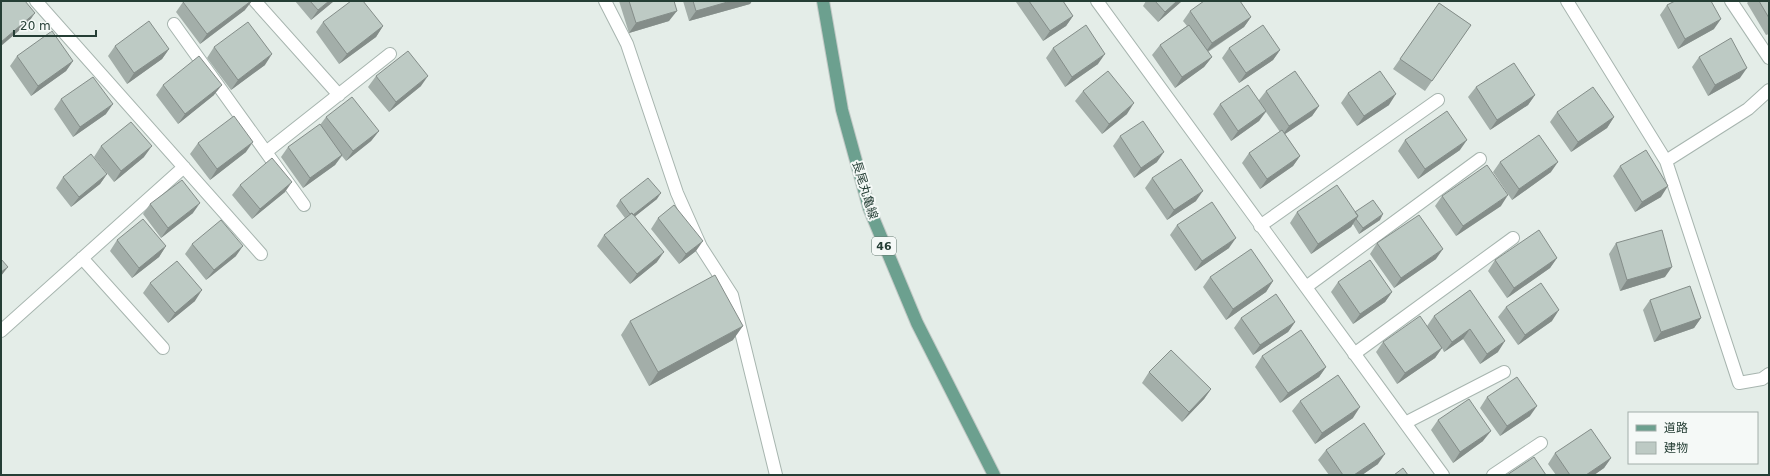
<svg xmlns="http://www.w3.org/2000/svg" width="1770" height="476" font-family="'DejaVu Sans','Noto Sans JP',sans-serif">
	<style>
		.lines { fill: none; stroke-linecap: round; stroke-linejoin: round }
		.minor-casing { stroke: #a7b5af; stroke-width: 14 }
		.major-casing { stroke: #c2c9c6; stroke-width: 14 }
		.minor { stroke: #fff; stroke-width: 12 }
		.major { stroke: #6ca08f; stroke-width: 12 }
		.wall { fill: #a3aea9 }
		.shaded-wall { fill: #848d89 }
		.building { fill: #bdcac4; stroke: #848d89 }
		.labels { text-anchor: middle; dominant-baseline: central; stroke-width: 4; stroke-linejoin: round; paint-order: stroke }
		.shield { fill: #f5f9f7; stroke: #63766f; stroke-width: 1 }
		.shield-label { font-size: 11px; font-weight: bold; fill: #253e35 }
		.street-label { font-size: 12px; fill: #253e35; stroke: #f5f9f7 }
	</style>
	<rect width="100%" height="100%" fill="#e4ede8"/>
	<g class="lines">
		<defs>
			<path id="minor" d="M36,1L261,254
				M255,1L339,95
				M605,1L627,44L677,193L701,247L732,295L776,475
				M1097,1L1443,475
				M1567,1L1666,161L1739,383L1762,379L1769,374
				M1731,1L1769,58
				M174,24L304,205
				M266,152L390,54
				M1666,161L1748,109L1769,90
				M1260,226L1438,100
				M82,258L163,348
				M1306,287L1480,159
				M1,331L184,167
				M1354,354L1513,238
				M1405,423L1504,372
				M1493,475L1541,443"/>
			<path id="major" d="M823,1L842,110L869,208L917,323L994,475"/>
		</defs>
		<use href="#minor" class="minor-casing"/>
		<use href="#major" class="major-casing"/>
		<use href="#minor" class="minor"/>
		<use href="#major" class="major"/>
	</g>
	<path class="wall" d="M295,1H334L311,20Z
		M619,1H674L669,21L629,33Z
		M683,1H752L750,4L689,21Z
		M1017,1H1063L1073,16L1066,26L1043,41L1016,2Z
		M1146,1H1182L1158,22L1143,6Z
		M1749,1H1769V34L1766,35L1747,3Z
		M183,2L245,10L200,44L176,12Z
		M1439,3L1471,25L1425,91L1393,69Z
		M1667,5L1714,29L1678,49L1660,15Z
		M1190,11L1251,17L1244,27L1208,52L1212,57L1204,67L1175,88L1152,55L1160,45L1187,26L1183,21Z
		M323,22L383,26L376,37L339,64L316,32Z
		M115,46L169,49L162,59L127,84L108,56Z
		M214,47L265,65L231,90L207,58Z
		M1053,48L1098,64L1065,87L1046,58Z
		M1229,48L1280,50L1273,60L1239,83L1222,58Z
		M17,56L73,61L66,71L31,96L10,66Z
		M1699,57L1740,78L1708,96L1692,67Z
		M376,76L421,86L389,112L368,87Z
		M163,85L214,95L178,124L156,95Z
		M1476,87L1535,95L1528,105L1490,130L1468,97Z
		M1083,91L1127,114L1102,134L1075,101Z
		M1266,91L1319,106L1312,116L1285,134L1300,156L1293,166L1260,189L1242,163L1249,153L1280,132L1266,112L1259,121L1231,141L1213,114L1220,104L1259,100Z
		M1348,93L1389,105L1357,126L1341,103Z
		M61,99L106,114L73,137L54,109Z
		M1557,112L1614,117L1607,128L1571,152L1550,122Z
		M326,117L379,131L371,141L346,161L342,156L335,165L303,188L281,157L288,147L320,125Z
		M1120,136L1157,162L1134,178L1113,146Z
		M1405,140L1460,150L1418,179L1398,151Z
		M198,143L246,152L210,180L190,154Z
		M101,146L144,157L114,182L94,157Z
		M1500,162L1551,172L1512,200L1493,172Z
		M1620,166L1661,197L1635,212L1613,176Z
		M107,174L100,184L71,207L56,188L63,177Z
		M1152,178L1196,201L1167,220L1145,188Z
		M240,185L285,192L252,219L232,195Z
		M1442,196L1501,206L1456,236L1435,206Z
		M657,199L635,216L657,262L630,284L597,246L604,235L625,218L616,206L620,200Z
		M150,204L193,213L161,238L143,214Z
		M1297,212H1355L1380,220L1359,234L1353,224L1351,227L1311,254L1290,223Z
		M658,218L696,251L679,264L651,229Z
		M1177,225L1229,248L1195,271L1170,235Z
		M117,240L166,246L159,257L132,278L110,251Z
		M1377,243L1436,259L1394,288L1370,254Z
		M1616,243L1665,277L1620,291L1609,254Z
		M192,244L236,256L206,280L185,254Z
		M1557,258L1550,268L1507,298L1488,271L1495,260Z
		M1210,277L1273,281L1266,292L1226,320L1203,287Z
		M1338,282L1392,292L1385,302L1353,324L1331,292Z
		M150,283L195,301L168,323L143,293Z
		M1470,290L1498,352L1480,364L1463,339L1444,352L1442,348L1435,358L1397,384L1376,352L1383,342L1427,326L1434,316Z
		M1650,300L1701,318L1694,328L1654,342L1643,310Z
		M1506,307L1552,321L1518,345L1498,317Z
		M1241,318L1295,322L1288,332L1253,355L1234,328Z
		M630,321L733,340L649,386L621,335Z
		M1262,356L1326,367L1319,377L1280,403L1255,367Z
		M1149,372L1211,389L1204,399L1182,422L1142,383Z
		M1487,397L1530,416L1500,436L1480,408Z
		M1300,401L1353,418L1315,444L1292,411Z
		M1438,420L1483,441L1453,463L1431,430Z
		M1326,450L1378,464L1362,475H1329L1318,460Z
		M1555,453L1611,458L1604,468L1594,475H1556L1548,464Z"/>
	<path class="shaded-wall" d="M251,1H252L245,10L200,44L207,34Z
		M329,1H334L311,20L318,10Z
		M731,1H752L750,4L689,21L696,11Z
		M1177,1H1182L1158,22L1165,12Z
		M677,11L669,21L629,33L636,23Z
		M35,13L28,23L1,46V42Z
		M1073,16L1066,26L1043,41L1050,31Z
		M1251,17L1244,27L1205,53L1212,43Z
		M1721,19L1714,29L1678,49L1685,39Z
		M383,26L376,37L339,64L347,54Z
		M169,49L162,59L127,84L134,73Z
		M1280,50L1273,60L1239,83L1246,73Z
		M272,54L265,65L231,90L238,80Z
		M1105,54L1098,64L1065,87L1072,77Z
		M1212,57L1204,67L1175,88L1182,77Z
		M73,61L66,71L31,96L38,86Z
		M1747,68L1740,78L1708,96L1715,85Z
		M428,76L421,86L389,112L396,102Z
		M222,85L214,95L178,124L185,114Z
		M1396,94L1389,105L1357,126L1364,116Z
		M1535,95L1528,105L1490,130L1497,120Z
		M1134,103L1127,114L1102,134L1109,124Z
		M113,104L106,114L73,137L80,127Z
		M1319,106L1312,116L1282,136L1289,126Z
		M1266,111L1259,121L1231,141L1238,131Z
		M1614,117L1607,128L1571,152L1578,142Z
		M379,131L371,141L346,161L353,151Z
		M1467,140L1460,150L1418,179L1425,169Z
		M253,142L246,152L210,180L217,169Z
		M152,146L144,157L114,182L121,171Z
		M1164,152L1157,162L1134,178L1141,168Z
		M342,155L335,165L303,188L310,178Z
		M1300,156L1293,166L1260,189L1267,179Z
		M1558,162L1551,172L1512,200L1519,189Z
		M107,174L100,184L71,207L79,197Z
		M292,182L285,192L252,219L260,209Z
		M1668,186L1661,197L1635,212L1642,202Z
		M1203,191L1196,201L1167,220L1174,210Z
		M661,193L657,199L628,222L632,216Z
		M1508,195L1501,206L1456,236L1463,226Z
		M200,203L193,213L161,238L168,228Z
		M1383,214L1380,220L1359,234L1363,228Z
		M1358,216L1351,227L1311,254L1318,244Z
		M1236,238L1229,248L1195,271L1202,261Z
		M703,241L696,251L679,264L686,254Z
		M166,246L159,257L132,278L139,268Z
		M243,246L236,256L206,280L214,270Z
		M1443,249L1436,259L1394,288L1401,278Z
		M664,252L657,262L630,284L637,274Z
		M1557,258L1550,268L1507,298L1514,288Z
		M8,267L1,276V272Z
		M1672,267L1665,277L1620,291L1627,280Z
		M1273,281L1266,292L1226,320L1233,309Z
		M202,290L195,301L168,323L175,313Z
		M1392,292L1385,302L1353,324L1360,314Z
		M1559,310L1552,321L1518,345L1525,335Z
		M1701,318L1694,328L1654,342L1661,332Z
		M1295,322L1288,332L1253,355L1260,345Z
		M743,326L733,340L649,386L658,372Z
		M1470,329L1463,339L1444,352L1452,342Z
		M1505,341L1498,352L1480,364L1487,354Z
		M1442,348L1435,358L1397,384L1405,373Z
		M1326,367L1319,377L1280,403L1288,393Z
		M1211,389L1204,399L1182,422L1189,412Z
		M1537,406L1530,416L1500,436L1507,426Z
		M1360,407L1353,418L1315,444L1322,433Z
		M1491,431L1483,441L1453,463L1460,452Z
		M1385,454L1378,464L1362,475H1354Z
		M1611,458L1604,468L1594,475H1586Z"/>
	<path class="building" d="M2,1H25L35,13L1,42V2Z
		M185,1H251L207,34L183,2Z
		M310,1H329L318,10Z
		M351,1H363L383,26L347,54L323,22Z
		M629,1H674L677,11L636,23Z
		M693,1H731L696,11Z
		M1029,1H1063L1073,16L1050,31Z
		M1155,1H1177L1165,12Z
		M1204,1H1240L1251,17L1212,43L1190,11Z
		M1675,1H1711L1721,19L1685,39L1667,5Z
		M1759,1H1769V18Z
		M1439,3L1471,25L1432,81L1400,59Z
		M149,21L169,49L134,73L115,46Z
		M248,22L272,54L238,80L214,47Z
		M1086,25L1105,54L1072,77L1053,48Z
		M1189,25L1212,57L1182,77L1160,45Z
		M1263,25L1280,50L1246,73L1229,48Z
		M52,31L73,61L38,86L17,56Z
		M1731,38L1747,68L1715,85L1699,57Z
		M408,51L428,76L396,102L376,76Z
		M199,56L222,85L185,114L163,85Z
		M1514,63L1535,95L1497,120L1476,87Z
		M1108,71L1134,103L1109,124L1083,91Z
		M1295,71L1319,106L1289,126L1266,91Z
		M1380,71L1396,94L1364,116L1348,93Z
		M93,77L113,104L80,127L61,99Z
		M1248,85L1266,111L1238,131L1220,104Z
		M1593,87L1614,117L1578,142L1557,112Z
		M352,97L379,131L353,151L326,117Z
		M1447,111L1467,140L1425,169L1405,140Z
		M234,116L253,142L217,169L198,143Z
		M1143,121L1164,152L1141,168L1120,136Z
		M131,122L152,146L121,171L101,146Z
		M320,124L342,155L310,178L288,147Z
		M1282,130L1300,156L1267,179L1249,153Z
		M1539,135L1558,162L1519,189L1500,162Z
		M1646,150L1668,186L1642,202L1620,166Z
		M91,154L107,174L79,197L63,177Z
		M272,158L292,182L260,209L240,185Z
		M1181,159L1203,191L1174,210L1152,178Z
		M1487,165L1508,195L1463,226L1442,196Z
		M648,178L661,193L633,215L632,213L630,214L620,200Z
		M182,180L200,203L168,228L150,204Z
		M1337,185L1358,216L1318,244L1297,212Z
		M1373,200L1383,214L1363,228L1356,219L1358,216L1355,212Z
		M1212,202L1236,238L1202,261L1177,225Z
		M674,205L703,241L686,254L658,218Z
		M632,213L664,252L637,274L604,235Z
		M1419,215L1443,249L1401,278L1377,243Z
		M143,219L166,246L139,268L117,240Z
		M221,220L243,246L214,270L192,244Z
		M1539,230L1557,258L1514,288L1495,260Z
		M1662,230L1672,267L1627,280L1616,243Z
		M1251,249L1273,281L1233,309L1210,277Z
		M1,259L8,267L1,272Z
		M1370,260L1392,292L1360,314L1338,282Z
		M177,261L202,290L175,313L150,283Z
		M715,275L743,326L658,372L630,321Z
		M1541,283L1559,310L1525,335L1506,307Z
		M1690,286L1701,318L1661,332L1650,300Z
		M1470,290L1505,341L1487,354L1470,329L1452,342L1434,316Z
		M1276,294L1295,322L1260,345L1241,318Z
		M1420,316L1442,348L1405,373L1383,342Z
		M1301,330L1326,367L1288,393L1262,356Z
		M1171,350L1211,389L1189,412L1149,372Z
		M1338,375L1360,407L1322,433L1300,401Z
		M1517,377L1537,406L1507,426L1487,397Z
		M1469,399L1491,431L1460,452L1438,420Z
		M1364,423L1385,454L1354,475H1343L1326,450Z
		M1591,429L1611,458L1586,475H1570L1555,453Z
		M1534,457L1546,475H1507Z
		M1403,468L1408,475H1394Z"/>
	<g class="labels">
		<rect class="shield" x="872" y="237" width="24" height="18" rx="3"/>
		<g class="shield-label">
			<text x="884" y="246">46</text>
		</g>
		<g class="street-label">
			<text transform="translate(865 190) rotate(73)">長尾丸亀線</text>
		</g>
	</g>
	<rect width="1770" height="476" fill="none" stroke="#253e35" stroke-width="4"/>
	<rect x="1628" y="412" width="130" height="52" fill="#f5f9f7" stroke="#a2aea9"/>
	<rect x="1636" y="425" width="20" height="6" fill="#6ca08f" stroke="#a2aea9"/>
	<text x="1664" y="432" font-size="12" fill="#253e35">道路</text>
	<rect x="1636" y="442" width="20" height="12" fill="#bdcac4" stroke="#a2aea9"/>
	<text x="1664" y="452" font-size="12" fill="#253e35">建物</text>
	<path d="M14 30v6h82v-6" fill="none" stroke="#253e35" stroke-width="2"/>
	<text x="20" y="30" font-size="12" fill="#253e35" stroke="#f5f9f7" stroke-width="3" paint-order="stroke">20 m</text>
</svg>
